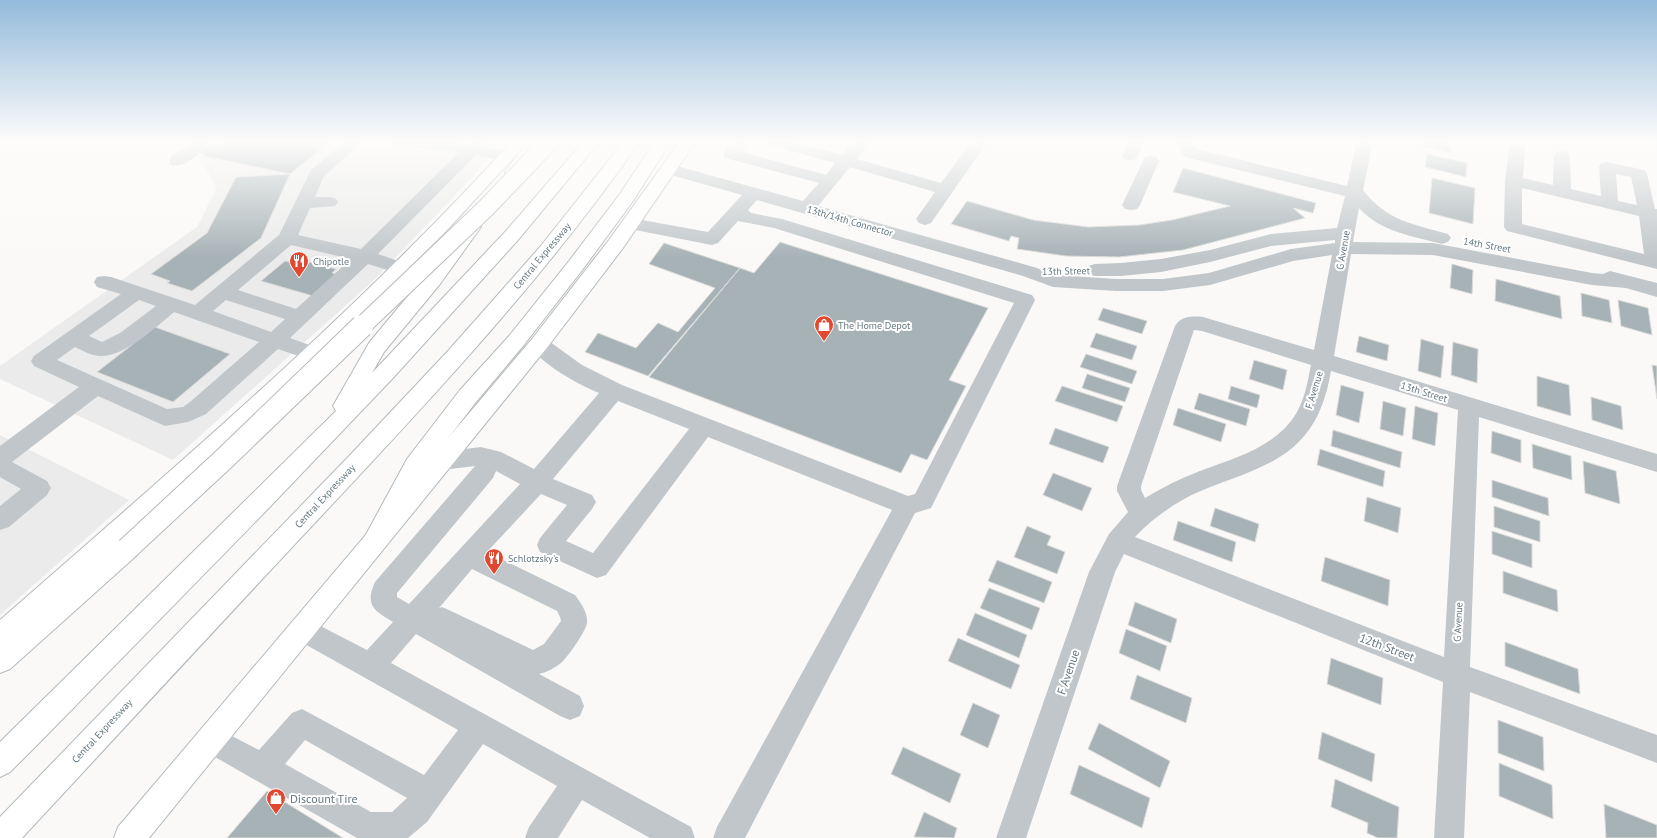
<svg xmlns="http://www.w3.org/2000/svg" width="1657" height="838" font-family="'PT Sans',sans-serif">
	<style>
		.built { fill: #eaebea }
		.building { fill: #a7b2b6; stroke: #dbdbd9 }
		.lines { fill: none; stroke-linecap: round; stroke-linejoin: round }
		.major-casing { stroke: #b4babd; stroke-width: 2 }
		.highway-casing { stroke: #b4b9bc; stroke-width: 2 }
		.minor { fill: #c0c6c9; fill-rule: evenodd }
		.major { fill: #fff; fill-rule: evenodd }
		.highway { fill: #fff; fill-rule: evenodd }
		.highway-bridge-far1-casing { stroke: #b4b9bc; stroke-width: 20; stroke-linecap: butt }
		.highway-bridge-casing { stroke: #b4b9bc; stroke-width: 24; stroke-linecap: butt }
		.highway-bridge-far1 { stroke: #fff; stroke-width: 18 }
		.highway-bridge { stroke: #fff; stroke-width: 22 }
		.labels { text-anchor: middle; dominant-baseline: central; stroke-width: 4; stroke-linejoin: round; paint-order: stroke }
		.street-label { font-size: 10px; fill: #657882; stroke: #fff }
		.poi-label { font-size: 10px; fill: #657882; stroke: #fff; text-anchor: start }
		.near-street-label { font-size: 12px; fill: #657882; stroke: #fff }
		.near-poi-label { font-size: 12px; fill: #657882; stroke: #fff; text-anchor: start }
	</style>
	<rect width="100%" height="100%" fill="#faf9f7"/>
	<path class="built" d="M188,141H503L470,180L373,281L173,460L0,379V366L197,227L217,187Z
		M0,435L129,500L0,615Z"/>
	<path class="building" d="M226,141H331L290,174L204,156L202,151L207,147H217Z
		M1421,141H1451L1450,153L1421,146Z
		M1427,154L1467,163L1466,177L1425,167Z
		M1183,168L1316,203L1313,213L1293,208L1305,218L1183,250L1119,257L1066,256L1017,249L1019,238L1011,236L1009,241L951,224L967,201L1033,220L1088,227L1139,225L1172,220L1230,206L1173,192Z
		M290,174L261,238L192,291L167,283L170,281L151,274L207,233L236,177Z
		M1432,178L1475,188L1473,224L1429,213Z
		M780,242L988,308L949,380L966,386L927,460L911,454L901,473L649,377L740,268L754,273Z
		M664,243L740,268L648,376L585,352L598,333L636,348L658,323L678,332L715,288L649,264Z
		M285,261L305,266L310,262L336,269L332,273L336,274L313,296L261,281Z
		M1452,264L1473,270L1472,294L1450,288Z
		M1496,279L1560,296L1562,319L1495,301Z
		M1581,293L1609,300L1612,323L1582,316Z
		M1618,300L1648,308L1652,335L1621,326Z
		M1103,308L1147,321L1142,334L1098,320Z
		M155,327L230,354L173,402L97,372Z
		M1096,333L1137,346L1132,360L1090,347Z
		M1359,336L1389,345L1387,361L1356,352Z
		M1421,339L1444,346L1441,378L1418,371Z
		M1453,342L1478,349L1477,383L1451,375Z
		M1086,354L1137,371L1132,384L1080,367Z
		M1254,360L1287,370L1283,390L1249,379Z
		M1652,365L1657,366V399Z
		M1087,374L1130,388L1125,402L1082,388Z
		M1537,376L1569,385L1571,416L1537,406Z
		M1341,385L1364,392L1359,423L1336,415Z
		M1062,386L1123,406L1117,422L1055,401Z
		M1231,386L1260,395L1257,408L1228,399Z
		M1199,393L1250,409L1246,426L1194,409Z
		M1591,397L1621,406L1623,430L1592,420Z
		M1383,401L1406,408L1403,436L1380,429Z
		M1415,406L1438,413L1435,446L1412,439Z
		M1178,408L1226,424L1221,442L1173,425Z
		M1055,428L1109,447L1103,463L1049,444Z
		M1333,430L1402,452L1400,468L1331,446Z
		M1492,431L1521,440V463L1491,453Z
		M1532,444L1571,456L1572,480L1533,468Z
		M1320,449L1385,471L1383,487L1317,465Z
		M1583,461L1616,471L1620,504L1585,493Z
		M1053,473L1092,488L1082,511L1043,495Z
		M1492,480L1548,498L1549,516L1492,497Z
		M1367,497L1401,508L1398,533L1364,521Z
		M1494,506L1540,521V542L1494,527Z
		M1215,508L1259,524L1255,542L1210,526Z
		M1178,521L1236,542L1232,562L1173,540Z
		M1027,526L1051,536L1047,545L1065,552L1057,574L1014,557Z
		M1492,531L1532,544V568L1492,554Z
		M1325,557L1390,580L1388,606L1321,581Z
		M997,560L1052,582L1044,603L988,581Z
		M1503,571L1557,590L1558,612L1503,593Z
		M989,588L1040,608L1032,630L980,608Z
		M1135,602L1177,619L1171,643L1128,625Z
		M975,613L1027,635L1019,658L966,635Z
		M1126,629L1167,646L1160,671L1119,653Z
		M958,638L1020,665L1011,689L948,661Z
		M1505,642L1578,669L1580,694L1505,666Z
		M1331,658L1383,678L1381,705L1327,684Z
		M1137,675L1192,698L1186,723L1130,699Z
		M973,703L1000,715L988,748L960,735Z
		M1498,720L1543,737L1544,771L1498,753Z
		M1099,723L1170,761L1160,788L1088,749Z
		M1322,732L1375,754L1372,782L1318,759Z
		M903,747L961,774L950,803L891,774Z
		M1499,763L1552,785L1553,819L1499,796Z
		M1079,765L1150,798L1142,828L1070,794Z
		M1335,779L1399,807L1397,838H1378L1367,833L1368,823L1331,807Z
		M267,791L343,838H227Z
		M1604,804L1657,825V838H1606Z
		M924,812L957,828L954,838L914,837Z"/>
	<g class="lines">
		<defs>
			<path id="major" d="M512,141H529L448,229L305,373L207,465L9,646L0,649V620C176,466 355,314 512,141Z
				M680,141H696L623,248L546,349L149,838H114L118,827L532,339L609,240Z"/>
			<path id="highway" d="M528,141H544L519,176L513,177L507,176L505,172Z
				M584,141H600L518,240L393,378L264,513L42,740L10,772L0,777V742L336,411L333,406L369,343L426,274L466,223L472,221L478,223L481,227L440,284L384,352L372,373L505,232Z
				M624,141H640C541,284 415,416 296,543C204,641 113,740 22,838H0V817L352,453L448,351L540,247Z
				M655,141H671L633,201L583,269L523,346L476,402L423,471L384,547L375,550L366,547L363,540L407,459L460,390L509,336L569,261L620,194Z
				M127,538L136,542L139,549L136,556L10,669L0,673V643L118,542Z"/>
		</defs>
		<use href="#major" class="major-casing"/>
		<use href="#highway" class="highway-casing"/>
		<path class="minor" d="M195,141H213L211,144C200,153 186,168 171,165L169,161L171,157Z
			M346,141H364L324,176L315,197H329L335,198L338,202L335,206L310,208L298,235L361,249L459,152L399,146L393,144L391,141H442L468,144L471,141H488L484,147L513,153L515,157L513,161L507,162L476,155L378,254L407,264L409,268L407,272L400,274L368,264L290,338L320,349L323,354L320,359L313,361L278,349L206,414L188,422L165,426L98,396L12,462L47,481L51,488L47,495L9,527L0,530V506L21,489L0,477V446L79,387L34,366L31,361L34,356L121,294L97,287L94,282L97,277L104,276L111,277L195,305L279,235L311,170ZM291,245L351,259L296,309L238,290ZM139,300L156,306L120,333L102,342L89,336ZM226,300L285,319L271,332L213,311ZM174,312L259,342L190,402L183,407L167,409L57,360L75,347C83,351 92,356 101,356C126,356 156,327 174,312Z
			M734,141H751L742,152L826,175L835,163L766,144L764,141H790L842,155L854,141H871L857,159L941,183L972,141H988L931,223L925,225L919,223L916,219L935,192L850,167L818,206L1037,268L1055,275L1116,279H1163L1209,273L1291,249L1335,243V240L1271,246L1210,262L1161,272L1121,276H1095L1088,274L1086,270L1088,266L1095,264L1121,263L1161,259L1210,250L1271,234L1337,228L1345,196L1185,157L1174,141H1190L1197,149L1347,186L1357,141H1373L1363,190C1387,221 1413,224 1448,234L1451,238L1448,242L1442,244C1413,236 1380,232 1359,208L1353,242L1433,243L1592,273L1603,274L1610,271L1657,283V297L1626,288L1592,285L1433,255L1351,254L1334,356L1657,454V472L1479,417L1470,667L1657,735V763L1470,692L1464,838H1434L1443,682L1124,554L1115,572L1026,838H996L1089,572L1109,534L1128,512L1117,491V486L1175,326C1181,316 1192,316 1203,317L1314,350L1332,255L1293,261L1210,285L1163,291H1116L1053,287L1023,276L757,200L748,210L751,213L782,219L1032,295L1035,300L931,508L915,513L745,838H713L717,827L892,510L708,437L606,575L597,578L540,552L537,545L540,538L567,505L541,494L487,552L575,595C581,603 588,613 587,623C586,631 568,657 561,663C555,668 547,672 539,674L580,696L584,706L580,716L570,720L560,716L416,634L391,663L691,827L695,838H650L582,800L558,838H525L529,827L557,786L483,744L427,822L408,838H357L201,749L197,739L201,729L211,725L259,750L292,713L302,709L424,775L458,730L294,638L290,629L294,620L303,617L367,650L393,622C375,611 364,606 375,582L475,466L442,470L434,467L431,461L434,455L442,452L481,447L501,452L534,469L599,393C578,384 541,365 529,344L532,339L539,337L546,339L582,365L622,385L908,496L915,494L1014,303L774,228L738,221L718,243L712,245L625,228L622,224L625,220L631,218L708,232L742,195L664,173L662,169L664,165L670,164L803,201L819,183L725,158L723,154ZM1194,330L1202,331L1311,365C1308,380 1305,398 1297,412C1277,447 1235,458 1200,471C1181,478 1163,487 1145,498L1141,490V486ZM1331,371L1458,410L1444,657L1135,537C1153,518 1173,504 1196,493C1234,476 1278,468 1305,435C1320,417 1327,394 1331,371ZM618,401L689,429L593,553L566,541L592,509L596,502L592,495L553,479ZM496,471L520,484L409,604L397,597V593L493,478ZM472,569L557,611L560,617L561,621L544,644L533,650L451,611L442,607L439,608ZM305,740L407,798L392,812H371L285,764Z
			M1129,141H1145L1136,159L1130,160L1124,159L1122,155Z
			M1517,143L1523,145L1525,148L1523,178L1553,185L1554,156L1556,152L1562,151L1568,152L1570,156L1571,189L1601,196L1599,167L1601,163L1607,162L1645,170L1647,174L1655,209H1657V269L1507,231L1504,227L1505,181L1509,148L1511,145ZM1616,174L1631,177L1637,205L1618,201ZM1522,188L1639,216L1644,254L1522,224Z
			M1151,156L1157,157L1159,161L1140,205L1137,209L1131,210L1125,209L1122,205L1143,161L1145,157Z"/>
		<use href="#major" class="major"/>
		<use href="#highway" class="highway"/>
		<defs>
			<path id="highway-bridge-far1" d="M361,327L487,207L550,141"/>
			<path id="highway-bridge" d="M127,549L224,459L362,326"/>
		</defs>
		<use href="#highway-bridge-far1" class="highway-bridge-far1-casing"/>
		<use href="#highway-bridge" class="highway-bridge-casing"/>
		<use href="#highway-bridge-far1" class="highway-bridge-far1"/>
		<use href="#highway-bridge" class="highway-bridge"/>
	</g>
	<linearGradient id="sky" x2="0" y2="1"><stop stop-color="#94bbdb"/><stop offset="0.55" stop-color="#fdfcfb"/><stop offset="1" stop-color="#fdfcfb" stop-opacity="0"/></linearGradient>
	<rect width="1657" height="258" fill="url(#sky)"/>
	<defs>
		<symbol id="restaurant-pin" viewBox="-11 -11 22 30"><path d="M0 17L-7.5 6A9.5 9.5 0 1 1 7.5 6Z" fill="#e2472f" stroke="#fff"/><path d="M-5-6h1v4h1v-4h1v4h1v-4h1v5L-1.5 .5V6h-2V.5L-5-1ZM5-6V6H3V1.5H1.5Q1.5-4 5-6Z" fill="#fff"/></symbol>
		<symbol id="shop-pin" viewBox="-11 -11 22 30"><path d="M0 17L-7.5 6A9.5 9.5 0 1 1 7.5 6Z" fill="#e2472f" stroke="#fff"/><path d="M-5-2.5h2.3a2.7 3.5 0 0 1 5.4 0H5L5.5 6h-11ZM-1.5-2.5h3a1.5 2.3 0 0 0-3 0Z" fill="#fff"/></symbol>
	</defs>
	<g fill-rule="evenodd">
		<use href="#restaurant-pin" x="288" y="250" width="22" height="30"/>
		<use href="#shop-pin" x="813" y="314" width="22" height="30"/>
		<use href="#restaurant-pin" x="483" y="547" width="22" height="30"/>
		<use href="#shop-pin" x="265" y="787" width="22" height="30"/>
	</g>
	<g class="labels">
		<g class="street-label">
			<text transform="translate(850 221) rotate(16)">13th/14th Connector</text>
			<text transform="translate(1487 245) rotate(10)">14th Street</text>
			<text transform="translate(1343 250) rotate(-80)">G Avenue</text>
			<text transform="translate(542 256) rotate(-50)">Central Expressway</text>
			<text transform="translate(1066 271) rotate(-1)">13th Street</text>
			<text transform="translate(1314 390) rotate(-73)">F Avenue</text>
			<text transform="translate(1424 392) rotate(17)">13th Street</text>
			<text transform="translate(325 496) rotate(-47)">Central Expressway</text>
			<text transform="translate(1458 622) rotate(-87)">G Avenue</text>
			<text transform="translate(102 731) rotate(-47)">Central Expressway</text>
		</g>
		<g class="poi-label">
			<text x="313" y="261">Chipotle</text>
			<text x="838" y="325">The Home Depot</text>
			<text x="508" y="558">Schlotzsky's</text>
		</g>
		<g class="near-street-label">
			<text transform="translate(1387 647) rotate(21)">12th Street</text>
			<text transform="translate(1068 672) rotate(-71)">F Avenue</text>
		</g>
		<g class="near-poi-label">
			<text x="290" y="798">Discount Tire</text>
		</g>
	</g>
</svg>
